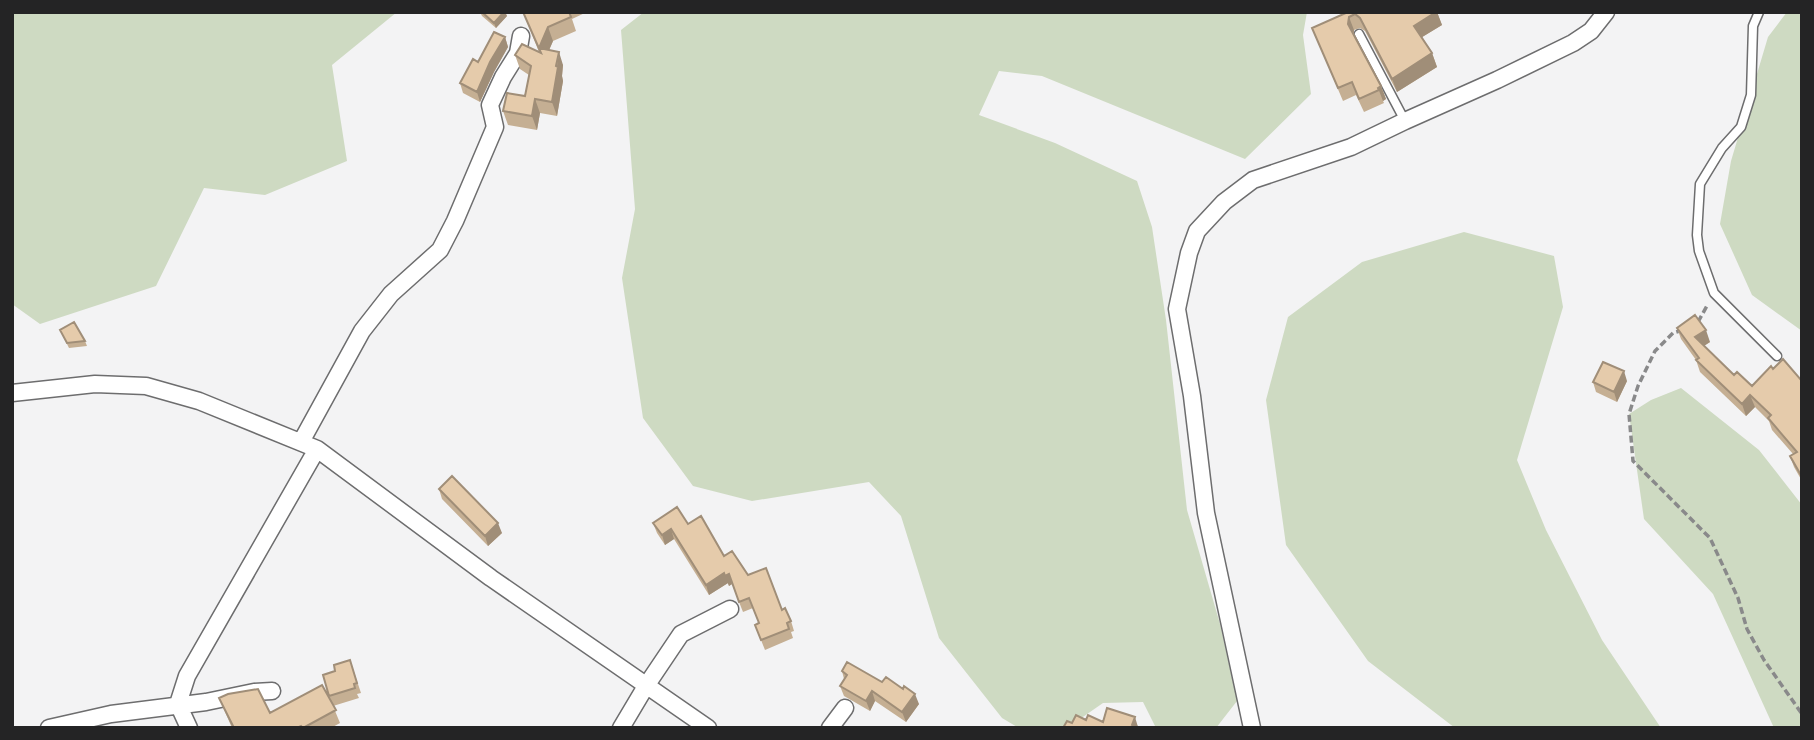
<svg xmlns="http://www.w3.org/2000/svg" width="1814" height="740" font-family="'Playfair Display',serif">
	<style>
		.green { fill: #cedac2 }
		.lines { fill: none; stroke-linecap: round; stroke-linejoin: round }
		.lane-casing { stroke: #6d6d6e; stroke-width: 11 }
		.street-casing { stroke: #6d6d6e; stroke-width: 19 }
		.path { stroke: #89898a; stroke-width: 3.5; stroke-dasharray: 7 3.5; stroke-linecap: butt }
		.lane { stroke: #fff; stroke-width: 8 }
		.street { stroke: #fff; stroke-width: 16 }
		.wall { fill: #c5af93 }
		.shaded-wall { fill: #a08e78 }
		.building { fill: #e5cbab; stroke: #a08e78; stroke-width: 2 }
	</style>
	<rect width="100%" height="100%" fill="#f3f3f4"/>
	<path class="green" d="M12,12H397L332,65L347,161L265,195L204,188L156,286L40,324L12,304Z
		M644,12H1307L1303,35L1311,94L1245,159L1042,76L999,71L979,115L1055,143L1137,181L1152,227L1166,320L1187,510L1220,624L1237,701L1216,728H1156L1143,702L1103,703L1067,728H1019L1002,718L939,638L901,516L869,482L752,501L693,486L643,418L622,278L635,209L621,30Z
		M1787,12H1802V331L1752,295L1720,224L1731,161L1768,37Z
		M1464,232L1554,256L1563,307L1517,460L1546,530L1602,640L1661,728H1455L1368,661L1286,545L1266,400L1288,317L1362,262Z
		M1681,388L1759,450L1802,505V728H1774L1713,594L1644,519L1629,414L1651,400Z"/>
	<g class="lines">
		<defs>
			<path id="lane" d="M1759,12L1753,26L1751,95L1741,127L1722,148L1700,184L1697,235L1699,251L1714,293L1777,356
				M1359,34L1405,121"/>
			<path id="street" d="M12,393L95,384L146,386L199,401L317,449L491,578L708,728
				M301,442L362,331L391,294L440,250L455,221L495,127L490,105L503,77L518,53L521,36
				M49,728L111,714L206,702L254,692L272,691
				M189,728L178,704L187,676L317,449
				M621,728L646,686L681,634L730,609
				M830,728L845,708
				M1252,728L1206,513L1192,396L1177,309L1189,253L1197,231L1224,202L1253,180L1351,147L1405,121L1497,80L1573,43L1591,31L1606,12"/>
		</defs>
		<use href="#lane" class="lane-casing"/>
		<use href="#street" class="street-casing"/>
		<path class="path" d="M1698,322L1708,304
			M1683,330L1673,333L1655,351L1638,386L1629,414L1633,461L1710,538L1738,598L1747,629L1764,660L1802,714"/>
		<use href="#lane" class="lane"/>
		<use href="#street" class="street"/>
	</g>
	<path class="wall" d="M480,12H505L507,16L496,28L482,16Z
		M523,12H587L572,19L576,31L553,41L549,50L563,65L562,76L563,81L557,116L540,113L537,130L508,125L503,111L525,96L529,75L520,69L515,55L539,52Z
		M1348,12H1437L1442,25L1422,37L1432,53L1437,67L1397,92L1365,31L1360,28L1354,30V34L1381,86L1386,99L1383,101L1384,103L1364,112L1356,95L1343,101L1312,28Z
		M505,37L508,47L494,72L480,102L463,93L460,83L478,62Z
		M1677,328L1710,342L1704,346L1734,375L1752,386L1773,369L1802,381V481L1794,467L1790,456L1793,454L1772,430L1769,421L1755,407L1746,416L1700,372L1696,360L1681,339Z
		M60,330L85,341L87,346L69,348Z
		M1627,381L1617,402L1596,392L1593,382Z
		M439,489L502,533L488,546L442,499Z
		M653,523L688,524L724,556L748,575L782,610L791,621L794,631L791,632L793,638L765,650L755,625L759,623L753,608L743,612L732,584L729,586L728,583L709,595L674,539L665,545L657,533Z
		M350,660L361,693L357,694L359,698L333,706L340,723L331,728H232L219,698L270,713L332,703L329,696L335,671Z
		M842,671L919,704L906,722L875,701L870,711L844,696L840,686L844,679Z"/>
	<path class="shaded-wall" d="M504,12H505L507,16L496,28L494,23Z
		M1436,12H1437L1442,25L1419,39L1414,26Z
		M1349,17L1354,30L1353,37L1348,24Z
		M548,27L553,41L544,62L539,48Z
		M505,37L508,47L494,72L480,102L477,92L490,62Z
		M559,52L563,65L562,76L563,81L557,116L552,102Z
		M1432,53L1437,67L1397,92L1392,79Z
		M1381,86L1386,99L1383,101L1378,88Z
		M535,99L540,113L537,130L532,116Z
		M1706,330L1710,342L1699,349L1695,337Z
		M1624,371L1627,381L1617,402L1614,392Z
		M1750,395L1755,407L1746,416L1742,404Z
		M498,523L502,533L488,546L485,536Z
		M671,529L674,539L665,545L662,535Z
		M724,573L728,583L709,595L706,585Z
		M729,574L732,584L729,586L725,576Z
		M872,691L875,701L870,711L866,701Z
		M915,694L919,704L906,722L902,712Z
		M1135,717L1138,727L1139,728H1134L1132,725Z"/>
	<path class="building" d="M482,12H504L494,23Z
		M523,12H569L571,17L548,27L539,48L559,52L556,66L558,67L552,102L535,99L532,116L503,111L507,93L525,96L531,66L515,55L522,44L541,53Z
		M1348,12H1436L1414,26L1432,53L1392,79L1360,18L1355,14L1349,17L1348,24L1381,86L1378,88L1379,90L1359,99L1352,82L1338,88L1312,28Z
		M494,32L505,37L490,62L477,92L460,83L473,59L478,62Z
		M1695,315L1706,330L1695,337L1734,375L1737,372L1752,386L1771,366L1773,369L1783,359L1802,381V477L1790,456L1797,452L1768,418L1771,415L1750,395L1742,404L1696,360L1699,358L1677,328Z
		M74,322L85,341L67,343L60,330Z
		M1603,362L1624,371L1614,392L1593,382Z
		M452,476L498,523L485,536L439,489Z
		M677,507L688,524L701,516L724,556L732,551L748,575L766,568L782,610L785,608L791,621L787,623L789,629L761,640L755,625L759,623L749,598L739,602L729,574L725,576L724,573L706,585L671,529L662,535L653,523Z
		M350,660L357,683L354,684L355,688L329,696L323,675L335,671L334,665Z
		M847,662L882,682L886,677L903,689L904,686L915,694L902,712L872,691L866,701L840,686L847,675L842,671Z
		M322,685L336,710L303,728L301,726L297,728H234L219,698L228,694L258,689L270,713Z
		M1107,708L1135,717L1132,725L1138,727V728H1063L1067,721L1072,723L1076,715L1086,720L1088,715L1103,722Z"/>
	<rect width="1814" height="740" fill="none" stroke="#242425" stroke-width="28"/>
</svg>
